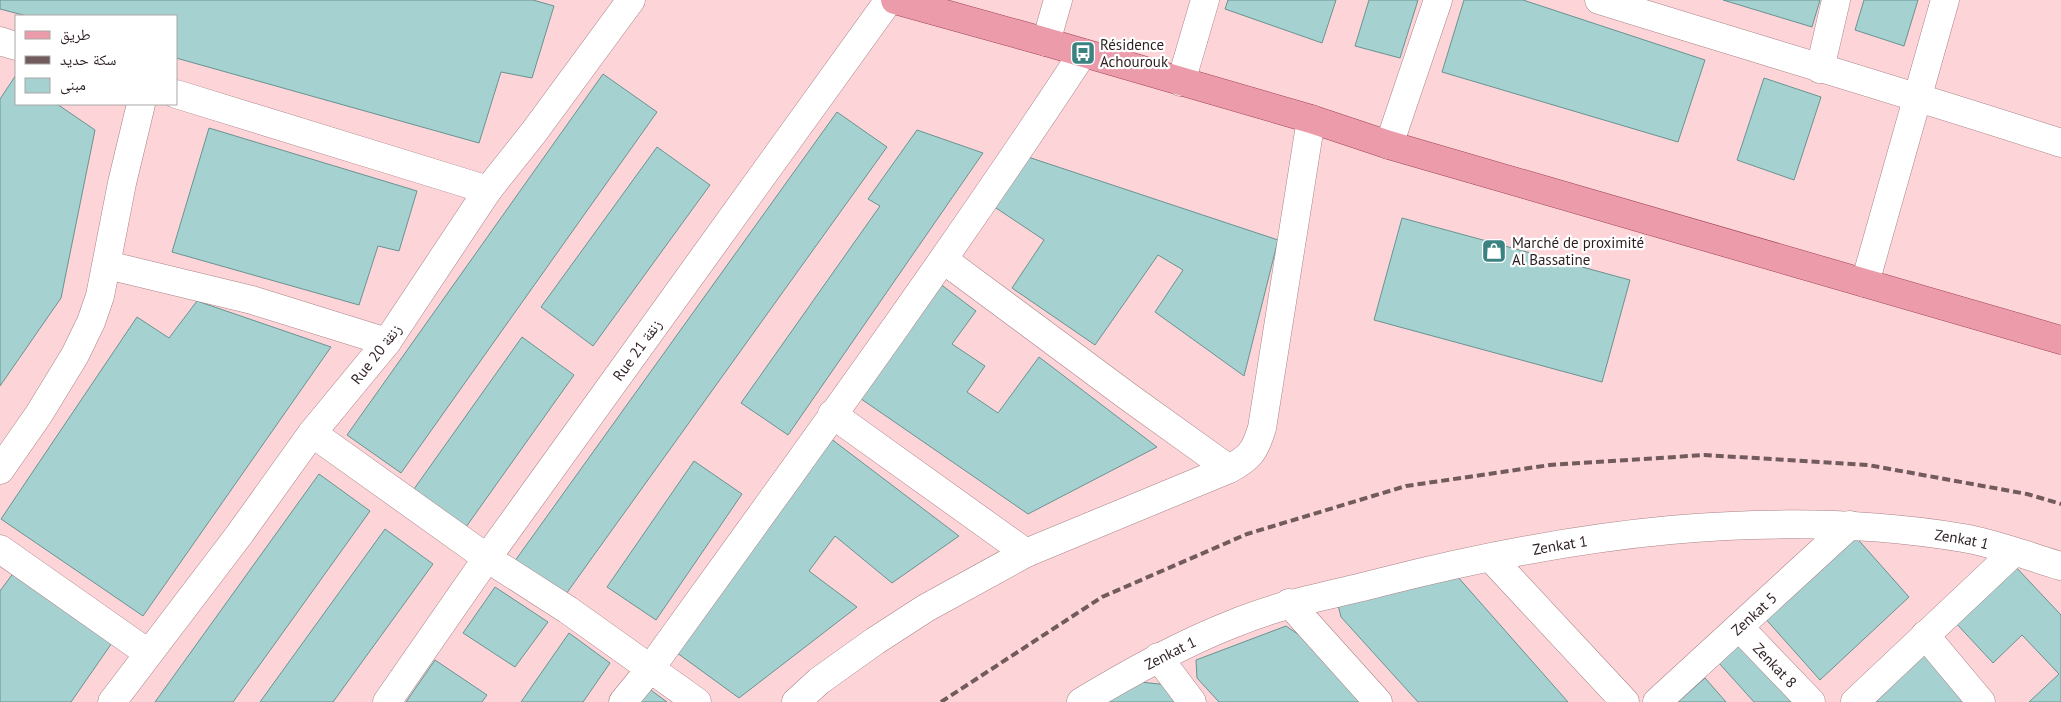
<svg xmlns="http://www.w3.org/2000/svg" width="2061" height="702" font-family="'PT Sans','Noto Naskh Arabic',sans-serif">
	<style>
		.building { fill: #a5d2d0; stroke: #689391 }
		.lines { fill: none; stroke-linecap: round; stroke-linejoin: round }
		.minor-casing { stroke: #a98387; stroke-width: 29 }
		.major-casing { stroke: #9f4455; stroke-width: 29 }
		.minor { stroke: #fff; stroke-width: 28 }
		.major { stroke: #eb9baa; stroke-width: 28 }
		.rail { stroke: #725b5d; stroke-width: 4; stroke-dasharray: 8 4; stroke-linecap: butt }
		.labels { text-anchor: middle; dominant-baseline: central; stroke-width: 4.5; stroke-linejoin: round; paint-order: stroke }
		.poi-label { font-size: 15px; fill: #2d1e20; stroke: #fff; text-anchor: start }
		.street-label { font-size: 15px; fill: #2d1e20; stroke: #fff }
	</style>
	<rect width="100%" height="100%" fill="#fdd4d8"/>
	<path class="building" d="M0,0H533L554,6L532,78L501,72L479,143L176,58V16H27L0,9Z
		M1228,0H1336L1322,43L1225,9Z
		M1369,0H1418L1400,58L1355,46Z
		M1464,0H1523L1705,60L1678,142L1442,72Z
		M1723,0H1820L1812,27Z
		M1864,0H1918L1904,46L1855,30Z
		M603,74L657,112L401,473L347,435Z
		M16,75V104H57L95,130L61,298L0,386V99Z
		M1764,78L1821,97L1794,180L1737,160Z
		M837,112L887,147L561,601L512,565Z
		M209,128L417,191L399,251L378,246L359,305L172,252Z
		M917,130L983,153L788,435L741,403L880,206L868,199Z
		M657,147L710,185L593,346L541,307Z
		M1025,156L1278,240L1244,376L1155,312L1183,270L1158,255L1095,345L1012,288L1044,240L993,206Z
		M1402,218L1630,280L1602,382L1374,320Z
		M935,280L976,311L952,344L985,366L967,392L998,413L1039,357L1157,447L1028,514L854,394Z
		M197,301L331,347L143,616L1,519L137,317L169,338Z
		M522,337L574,375L466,527L414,489Z
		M826,435L959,536L892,583L835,536L809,571L857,607L739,698L673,650Z
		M694,461L742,494L656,620L607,587Z
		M319,474L370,511L233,702H155Z
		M385,529L433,564L333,702H260Z
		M1854,535L1909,597L1820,680L1763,616Z
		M2013,564L2061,615V702H2029L2059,674L2022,635L1993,663L1953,620Z
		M17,568L114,640L71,702H0V591Z
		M1457,576L1568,702H1418L1341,617L1337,601Z
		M495,587L548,622L515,667L463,633Z
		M1286,626L1320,649L1367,702H1219L1197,678L1196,660Z
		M569,633L610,663L583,702H521Z
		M1742,639L1803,702H1754L1718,662Z
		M1921,647L1970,702H1863Z
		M435,660L487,695L482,702H406Z
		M1705,678L1726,702H1678Z
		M1140,682L1169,685L1184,702H1107Z
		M648,688L667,702H637Z"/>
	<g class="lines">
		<defs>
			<g id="minor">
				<path d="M1599,0C1753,48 1908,93 2061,143"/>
				<path d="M0,41L16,46"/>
				<path d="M1046,42L1058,0"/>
				<path d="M1820,69L1836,0"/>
				<path d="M1181,82L1205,0"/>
				<path d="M176,94L488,190"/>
				<path d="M1389,145L1438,0"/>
				<path d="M944,260L1130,398L1229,469"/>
				<path d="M107,265L252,300L387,342"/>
				<path d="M1865,283L1945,0"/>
				<path d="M832,414L1026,553"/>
				<path d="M312,433L487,558L568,610L697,702"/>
				<path d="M0,470L39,414L75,355L91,322L100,296L122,183L141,104"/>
				<path d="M0,549L148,653"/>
				<path d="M1491,558L1625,702"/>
				<path d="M1289,603L1378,702"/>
				<path id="s1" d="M1740,628L1811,702"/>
				<path d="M1925,635L1981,702"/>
				<path d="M1158,657L1192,702"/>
				<path d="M112,702L239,535L312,433L387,342L488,190L534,132L631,0"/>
				<path d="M387,702L487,558L889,0"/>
				<path d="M623,702L650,669C797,465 945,263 1083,53"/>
				<path d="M796,702L819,681L875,641L926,608L1026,553L1229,469C1250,458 1255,451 1262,428L1311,119"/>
				<path id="s2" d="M1081,702C1131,672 1181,644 1235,623C1283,603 1333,595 1382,582C1571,534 1769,506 1963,538C1994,543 2030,557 2061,566"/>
				<path id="s3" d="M1657,702L1850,525"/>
				<path d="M1855,702L2014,552"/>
			</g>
			<path id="major" d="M895,0L1046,42L1311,119L1389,145L2061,340"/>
		</defs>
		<use href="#minor" class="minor-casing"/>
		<use href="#major" class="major-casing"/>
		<use href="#minor" class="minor"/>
		<use href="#major" class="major"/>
		<path class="rail" d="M941,702L1102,597L1247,534L1406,486L1550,465L1705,455L1868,465L2027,494L2061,504"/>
	</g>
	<defs>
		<symbol id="bus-square" viewBox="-11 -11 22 22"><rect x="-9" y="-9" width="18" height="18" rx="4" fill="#3b8381" stroke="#fff"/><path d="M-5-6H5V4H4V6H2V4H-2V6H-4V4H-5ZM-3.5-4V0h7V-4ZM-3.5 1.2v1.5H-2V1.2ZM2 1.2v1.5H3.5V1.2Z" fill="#fff"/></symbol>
		<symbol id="shop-square" viewBox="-11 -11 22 22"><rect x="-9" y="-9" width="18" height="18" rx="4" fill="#3b8381" stroke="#fff"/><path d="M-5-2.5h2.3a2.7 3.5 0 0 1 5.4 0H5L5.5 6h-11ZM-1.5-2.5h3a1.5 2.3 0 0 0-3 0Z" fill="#fff"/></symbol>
	</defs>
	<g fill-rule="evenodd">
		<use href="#bus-square" x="1069" y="39" width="28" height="28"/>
		<use href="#shop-square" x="1480" y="237" width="28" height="28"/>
	</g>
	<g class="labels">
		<g class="poi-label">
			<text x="1100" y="44">Résidence<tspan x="1100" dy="17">Achourouk</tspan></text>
			<text x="1512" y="242">Marché de proximité<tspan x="1512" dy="17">Al Bassatine</tspan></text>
		</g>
		<g class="street-label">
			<text transform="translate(637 350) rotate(-54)">Rue 21 زنقة</text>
			<text transform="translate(376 354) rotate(-52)">Rue 20 زنقة</text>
			<text stroke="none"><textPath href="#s2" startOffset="912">Zenkat 1</textPath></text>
			<text stroke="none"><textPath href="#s2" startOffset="508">Zenkat 1</textPath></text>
			<text stroke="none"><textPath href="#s3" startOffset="131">Zenkat 5</textPath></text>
			<text stroke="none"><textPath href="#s2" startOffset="102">Zenkat 1</textPath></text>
			<text stroke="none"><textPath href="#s1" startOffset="51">Zenkat 8</textPath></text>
		</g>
	</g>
	<rect x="15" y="15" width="162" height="90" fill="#ffffff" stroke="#aba5a6"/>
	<rect x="25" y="31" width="25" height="8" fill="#eb9baa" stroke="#aba5a6"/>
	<text x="60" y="40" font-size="15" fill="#2d1e20">طريق</text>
	<rect x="25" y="56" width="25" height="8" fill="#725b5d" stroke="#aba5a6"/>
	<text x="60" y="65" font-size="15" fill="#2d1e20">سكة حديد</text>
	<rect x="25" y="78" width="25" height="15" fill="#a5d2d0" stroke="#aba5a6"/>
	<text x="60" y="90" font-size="15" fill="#2d1e20">مبنى</text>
</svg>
